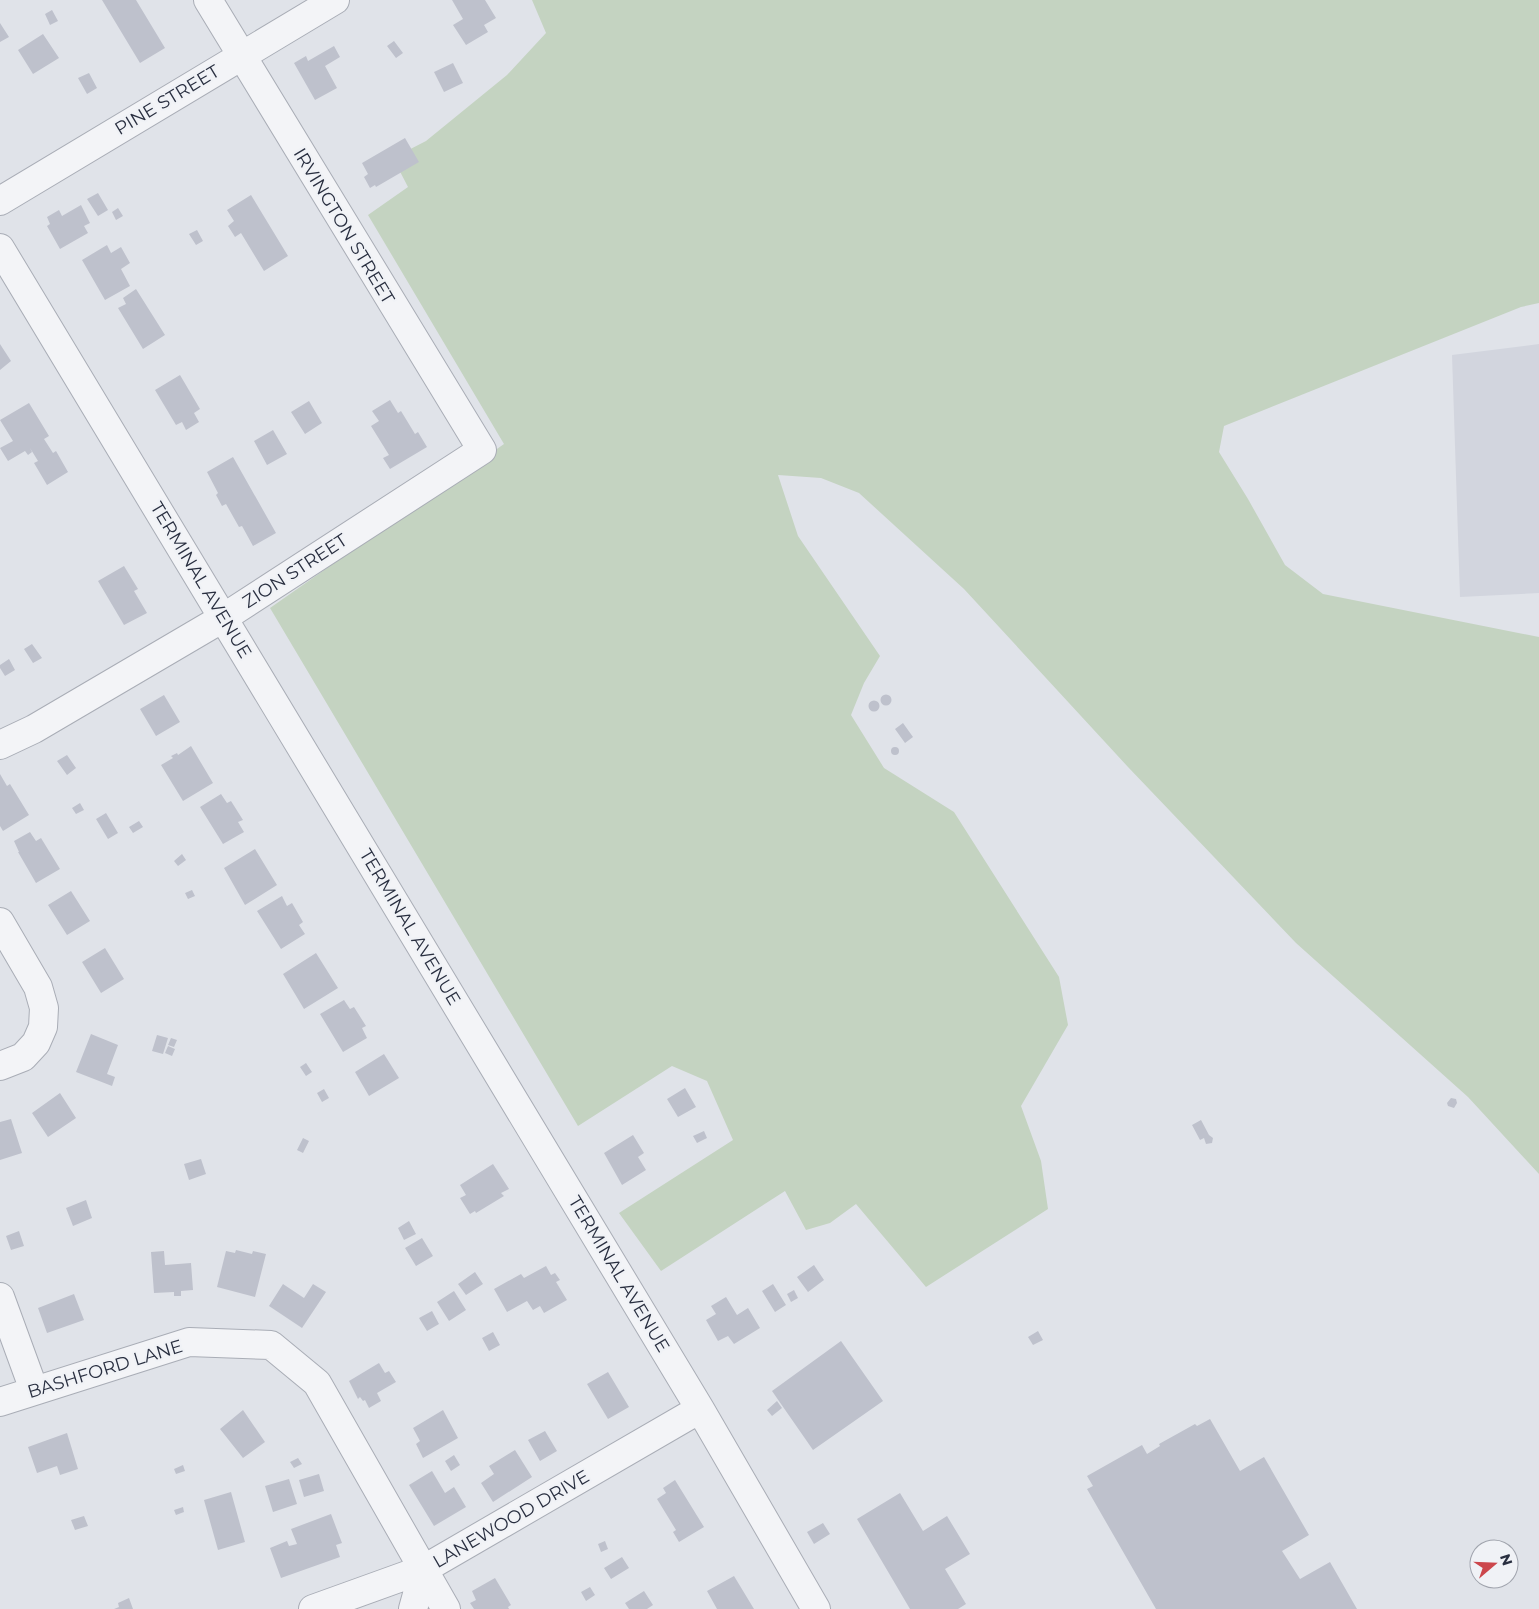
<svg xmlns="http://www.w3.org/2000/svg" width="1539" height="1609" font-family="Montserrat,sans-serif">
	<style>
		.built { fill: #d2d5de }
		.green { fill: #c4d3c1 }
		.building { fill: #bec1cc }
		.lines { fill: none; stroke-linecap: round; stroke-linejoin: round }
		.minor-casing { stroke: #a9adb6; stroke-width: 30 }
		.minor { stroke: #f3f4f7; stroke-width: 28 }
		.labels { text-anchor: middle; dominant-baseline: central; stroke-width: 4.5; stroke-linejoin: round; paint-order: stroke }
		.street-label { font-size: 18px; fill: #292f40; stroke: #f0f2f6 }
	</style>
	<rect width="100%" height="100%" fill="#e0e3e9"/>
	<path class="built" d="M1539,344V593L1460,597L1452,355Z"/>
	<path class="green" d="M532,0H1539V303L1521,307L1224,426L1219,452L1248,499L1285,565L1323,594L1539,637V1174L1468,1097L1296,943L1128,767L964,589L859,493L821,478L778,475L798,536L880,656L864,683L851,715L884,768L954,812L1059,977L1068,1025L1021,1106L1041,1161L1048,1209L926,1287L856,1204L830,1223L806,1230L785,1191L661,1271L619,1213L733,1140L707,1081L672,1066L578,1126L270,608L504,444L368,215L408,187L393,158L426,141L507,75L546,33Z"/>
	<path class="building" d="M102,0H136L165,48L140,63Z
		M452,0H485L496,18L484,25L488,32L466,45L453,25L463,19Z
		M52,10L58,21L50,25L45,14Z
		M0,23L9,37L0,42Z
		M43,34L59,58L33,74L18,50Z
		M394,41L403,53L396,58L387,46Z
		M334,46L340,57L325,66L337,88L315,100L294,63L306,56L308,61Z
		M453,63L463,83L444,92L434,72Z
		M89,73L97,88L87,94L78,78Z
		M405,138L419,162L376,187L375,185L370,188L364,177L368,174L362,163Z
		M98,193L108,210L98,216L87,199Z
		M251,195L288,256L264,271L241,233L235,237L228,226L234,221L227,210Z
		M81,205L90,223L84,226L88,233L60,249L47,226L50,224L47,217L59,210L62,216Z
		M118,208L123,216L116,220L112,212Z
		M197,230L203,241L196,245L189,234Z
		M107,245L111,253L121,247L130,263L121,269L130,286L105,300L82,260Z
		M136,289L165,335L143,349L118,308L126,304L123,298Z
		M0,344L11,361L0,370Z
		M180,375L200,409L194,413L199,422L186,430L182,422L176,425L155,390Z
		M390,400L398,413L401,411L415,434L418,432L427,447L390,469L383,458L389,455L371,426L379,421L372,411Z
		M309,401L322,423L305,434L291,412Z
		M29,403L49,436L44,439L53,453L56,451L68,472L47,485L34,463L38,461L30,448L32,452L28,455L25,451L8,461L0,448L13,441L0,420Z
		M273,430L287,454L267,465L254,441Z
		M233,457L276,533L253,546L242,526L239,527L226,504L222,506L216,495L218,493L207,472Z
		M124,566L138,589L134,591L147,613L124,625L98,581Z
		M32,644L42,658L33,663L24,649Z
		M9,659L15,670L5,676L0,668V665Z
		M880.5 700a5.5 5.5 0 1 1 11 0a5.5 5.5 0 1 1-11 0Z
		M164,695L180,722L156,736L140,709Z
		M868.5 706a5.5 5.5 0 1 1 11 0a5.5 5.5 0 1 1-11 0Z
		M903,723L913,737L905,743L895,729Z
		M191,746L213,783L183,801L161,765L173,758L171,756L177,753L178,755Z
		M891 751a4 4 0 1 1 8 0a4 4 0 1 1-8 0Z
		M67,755L76,768L67,775L57,761Z
		M0,774L7,786L10,784L29,815L3,831L0,826Z
		M221,794L227,803L231,801L243,820L238,822L244,832L223,844L200,807Z
		M80,803L84,810L76,814L72,808Z
		M106,813L118,833L108,839L96,819Z
		M139,821L143,827L133,833L129,827Z
		M30,832L36,841L41,838L60,869L36,883L18,852H19L14,841Z
		M255,849L277,885L245,905L224,868Z
		M182,854L186,860L178,866L174,861Z
		M192,890L195,896L188,899L185,893Z
		M71,891L90,921L67,935L48,905Z
		M282,896L287,906L292,903L303,922L299,925L305,934L281,949L257,911Z
		M105,948L124,979L101,993L82,962Z
		M316,953L338,988L304,1009L283,974Z
		M344,1000L350,1009L354,1007L366,1026L362,1028L367,1038L343,1052L320,1014Z
		M91,1034L118,1045L107,1074L115,1077L112,1086L76,1072Z
		M157,1035L168,1038L163,1054L152,1051Z
		M171,1038L177,1040L174,1047L168,1045Z
		M168,1046L175,1049L172,1056L165,1053Z
		M384,1054L399,1078L369,1096L355,1072Z
		M306,1063L312,1072L306,1076L300,1067Z
		M685,1088L696,1107L678,1117L667,1099Z
		M324,1089L329,1098L322,1102L317,1093Z
		M60,1093L76,1118L48,1137L32,1113Z
		M1451,1098L1456,1099L1457,1103L1454,1108L1448,1106L1447,1103Z
		M11,1119L22,1153L0,1160V1122Z
		M1201,1120L1209,1135L1213,1138L1212,1143L1206,1144L1204,1138L1200,1140L1192,1125Z
		M704,1131L707,1138L697,1143L693,1136Z
		M633,1135L644,1153L638,1157L646,1170L622,1185L604,1153Z
		M303,1138L309,1141L303,1153L297,1150Z
		M201,1159L206,1174L189,1180L184,1164Z
		M493,1164L509,1189L501,1193L504,1196L476,1213L475,1211L470,1214L460,1198L466,1195L460,1185Z
		M86,1200L92,1218L73,1226L66,1208Z
		M409,1221L416,1234L404,1240L398,1228Z
		M19,1231L24,1246L11,1250L6,1236Z
		M422,1238L433,1256L416,1266L405,1248Z
		M236,1250L252,1254L253,1251L266,1254L255,1297L217,1287L226,1251L235,1253Z
		M164,1251L165,1265L191,1263L193,1290L181,1291V1296H174V1292L154,1293L151,1252Z
		M814,1265L824,1280L808,1292L797,1277Z
		M546,1266L551,1275L555,1273L560,1280L556,1282L567,1300L544,1313L540,1306L533,1310L527,1301L507,1312L494,1289L521,1274L524,1278Z
		M475,1272L483,1284L466,1295L458,1284Z
		M283,1284L304,1298L313,1284L326,1292L302,1328L269,1306Z
		M773,1284L786,1305L775,1312L762,1291Z
		M794,1290L798,1298L791,1302L787,1294Z
		M454,1291L466,1310L449,1321L437,1302Z
		M74,1294L84,1320L47,1333L38,1308Z
		M726,1297L737,1315L748,1308L760,1328L734,1344L728,1336L718,1341L706,1320L716,1314L711,1306Z
		M432,1311L439,1324L427,1331L419,1318Z
		M1038,1331L1043,1340L1033,1345L1028,1337Z
		M493,1332L500,1345L489,1351L482,1338Z
		M841,1341L883,1401L813,1450L772,1391Z
		M379,1363L385,1373L389,1371L396,1382L377,1393L381,1401L369,1408L365,1400L363,1401L360,1397L358,1399L349,1381Z
		M608,1372L629,1407L608,1419L587,1384Z
		M777,1401L782,1408L772,1416L767,1410Z
		M243,1410L265,1442L243,1458L220,1429Z
		M443,1410L458,1438L423,1458L416,1444L420,1441L413,1428Z
		M1210,1419L1240,1471L1264,1457L1309,1535L1282,1551L1300,1579L1330,1562L1357,1609H1156L1087,1489L1093,1486L1087,1476L1142,1445L1147,1454L1160,1446L1159,1444L1195,1424L1197,1426Z
		M545,1431L557,1451L540,1461L528,1440Z
		M67,1433L78,1469L60,1475L57,1466L37,1473L28,1447Z
		M515,1450L532,1477L493,1502L481,1483L494,1474L489,1466Z
		M454,1455L460,1465L451,1471L445,1461Z
		M298,1458L302,1464L294,1468L290,1462Z
		M183,1465L185,1471L176,1474L174,1469Z
		M432,1471L445,1493L454,1487L466,1507L434,1526L409,1485Z
		M319,1474L324,1491L304,1497L299,1480Z
		M289,1479L297,1504L273,1512L265,1486Z
		M675,1480L704,1527L679,1542L673,1532L676,1530L657,1499L666,1493L663,1488Z
		M231,1492L245,1542L218,1550L204,1500Z
		M900,1493L923,1531L947,1516L970,1554L945,1569L966,1604L958,1609H910L857,1519Z
		M183,1507L184,1512L176,1515L174,1510Z
		M331,1514L342,1543L336,1545L340,1557L281,1578L270,1548L287,1541L289,1546L297,1544L291,1529Z
		M84,1516L88,1526L75,1530L71,1520Z
		M823,1523L830,1534L814,1544L807,1532Z
		M605,1541L608,1549L601,1552L598,1544Z
		M622,1557L629,1568L611,1579L604,1568Z
		M734,1576L754,1609H717L707,1591Z
		M495,1578L511,1605L508,1607L509,1609H474L470,1603L476,1600L472,1591Z
		M590,1587L595,1595L586,1601L581,1592Z
		M644,1591L653,1605L647,1609H629L625,1603Z
		M129,1598L133,1609H114L119,1607L118,1603Z"/>
	<g class="lines">
		<defs>
			<path id="minor" d="M0,201L335,0
				M0,248L700,1409L816,1609
				M0,745L34,729L223,618L482,450L208,0
				M0,922L38,987L44,1008L43,1027L36,1043L23,1057L0,1066
				M0,1297L34,1390
				M0,1402L189,1342L271,1345L317,1383L446,1609
				M313,1609L424,1569L700,1409
				M413,1609L424,1569"/>
		</defs>
		<use href="#minor" class="minor-casing"/>
		<use href="#minor" class="minor"/>
	</g>
	<g class="labels">
		<g class="street-label">
			<text transform="translate(167 100) rotate(-31)">PINE STREET</text>
			<text transform="translate(344 226) rotate(59)">IRVINGTON STREET</text>
			<text transform="translate(295 571) rotate(-33)">ZION STREET</text>
			<text transform="translate(201 580) rotate(59)">TERMINAL AVENUE</text>
			<text transform="translate(410 927) rotate(59)">TERMINAL AVENUE</text>
			<text transform="translate(619 1274) rotate(59)">TERMINAL AVENUE</text>
			<text transform="translate(105 1369) rotate(-17)">BASHFORD LANE</text>
			<text transform="translate(511 1519) rotate(-30)">LANEWOOD DRIVE</text>
		</g>
	</g>
	<g transform="translate(1494 1564) rotate(71)"><circle r="24" fill="#f0f2f6" stroke="#a0a4ad"/>
	<path d="M0-4L9 19L0 12L-9 19Z" fill="#cc474c"/>
	<text y="-8" font-size="14" font-weight="bold" text-anchor="middle" fill="#292f40">N</text>
	</g>
</svg>
